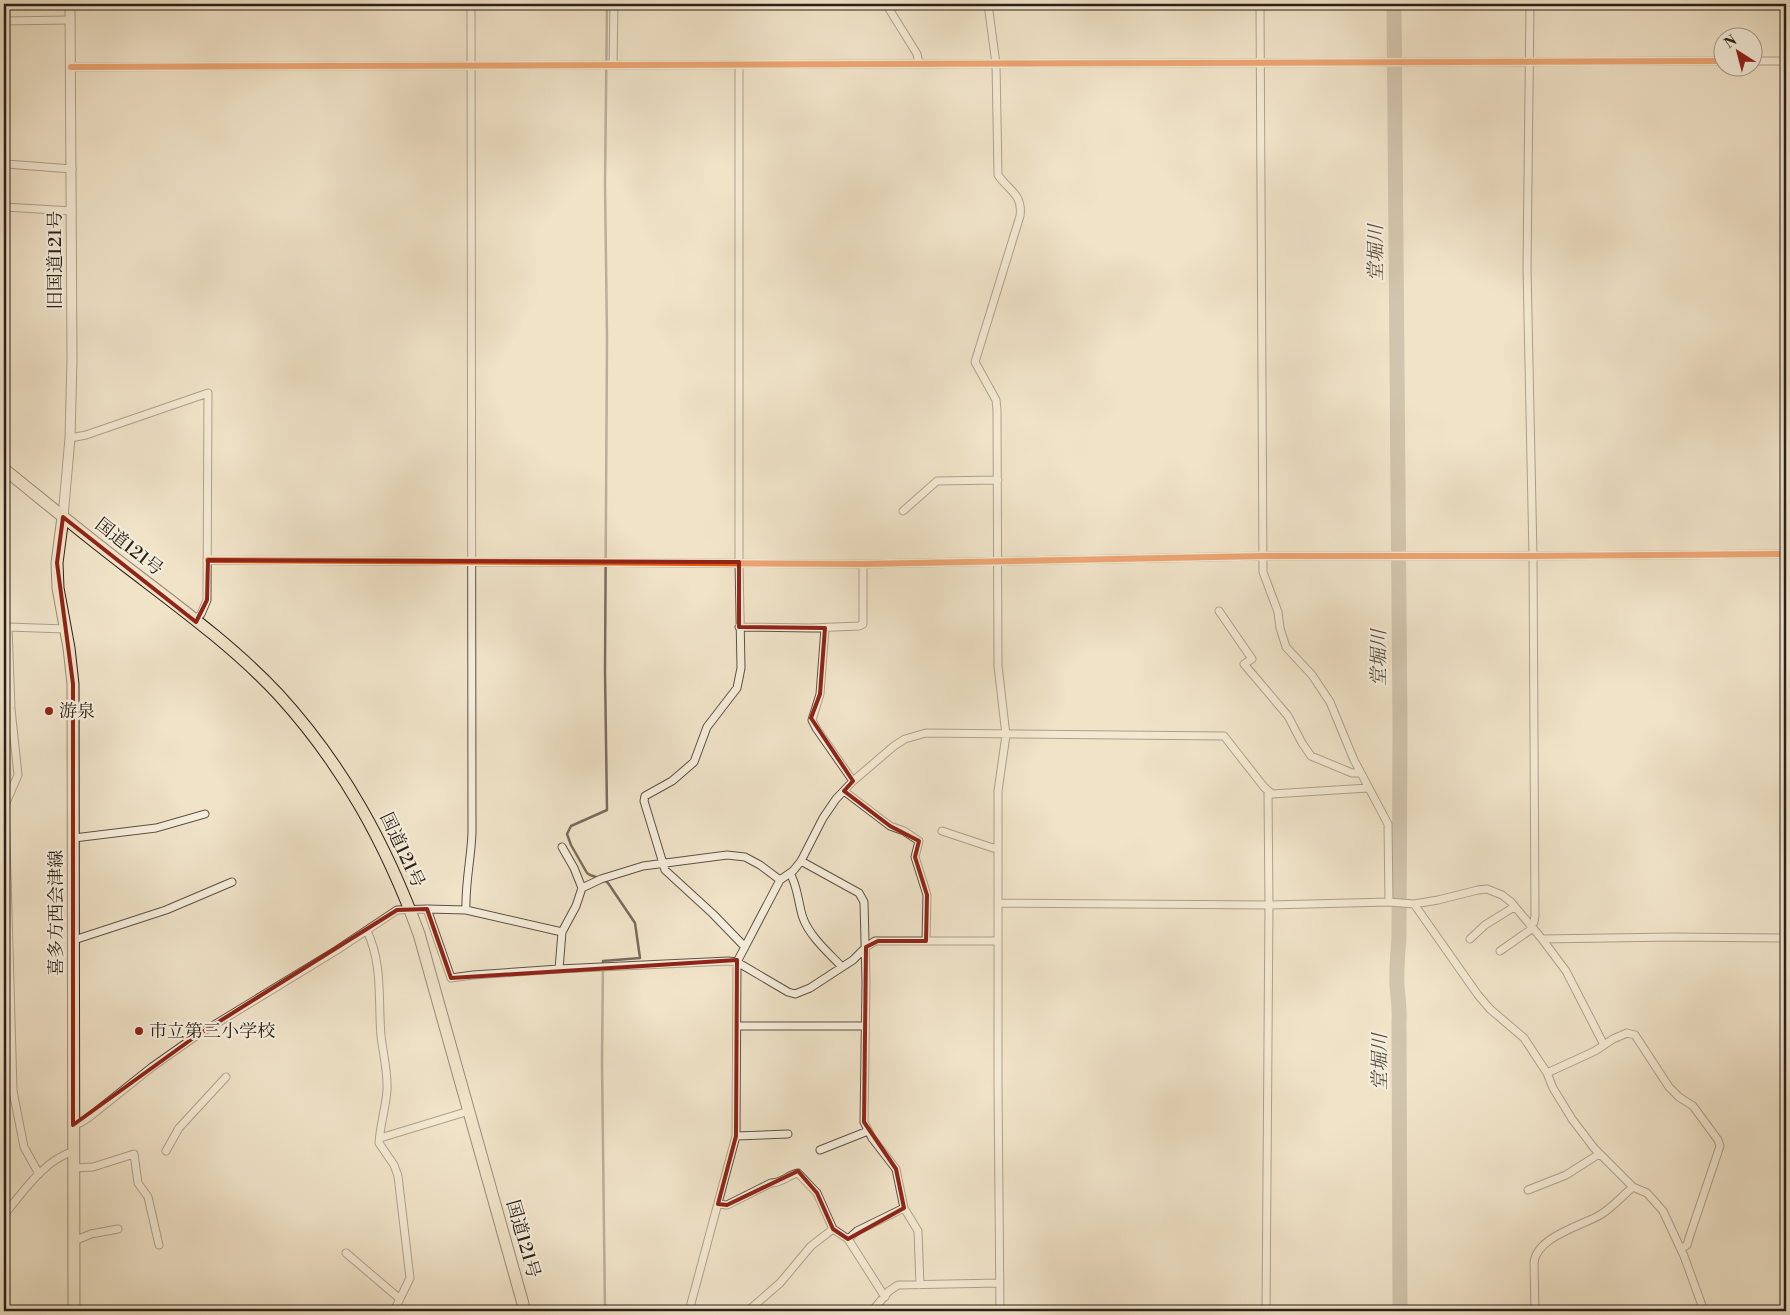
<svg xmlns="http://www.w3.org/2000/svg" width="1790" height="1315" font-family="'Libre Bodoni','Noto Serif JP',serif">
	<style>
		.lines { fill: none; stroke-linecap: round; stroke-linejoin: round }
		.stream { stroke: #796d5e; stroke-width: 2.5 }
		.river { stroke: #ada18c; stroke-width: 15 }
		.minor-casing { stroke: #5c5145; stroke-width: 9 }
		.tertiary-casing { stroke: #5c5145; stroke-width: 11 }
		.primary-casing { stroke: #2a2019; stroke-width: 13 }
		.trunk-casing { stroke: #2a2019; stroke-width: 13 }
		.minor { stroke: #f5eddb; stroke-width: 7 }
		.tertiary { stroke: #f5eddb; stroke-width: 9 }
		.primary { stroke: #f0e3c8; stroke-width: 11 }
		.trunk { stroke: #f0e3c8; stroke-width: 11 }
		.cycleway-casing { stroke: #f5eddb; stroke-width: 9 }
		.cycleway { stroke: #e8590c; stroke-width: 6 }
		.marked { fill: none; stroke: #8f2418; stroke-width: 4; stroke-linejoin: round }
		.poi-dot { fill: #8f2418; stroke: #f5eddb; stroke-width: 2 }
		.labels { text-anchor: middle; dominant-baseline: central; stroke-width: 4.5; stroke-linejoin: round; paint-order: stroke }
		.street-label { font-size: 18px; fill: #2a2019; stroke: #f5eddb }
		.poi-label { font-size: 18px; fill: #2a2019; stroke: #f5eddb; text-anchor: start }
		.water-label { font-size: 19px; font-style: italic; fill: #584d41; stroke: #f5eddb }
	</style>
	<rect width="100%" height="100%" fill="#f0e3c8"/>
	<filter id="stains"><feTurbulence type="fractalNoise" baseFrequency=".004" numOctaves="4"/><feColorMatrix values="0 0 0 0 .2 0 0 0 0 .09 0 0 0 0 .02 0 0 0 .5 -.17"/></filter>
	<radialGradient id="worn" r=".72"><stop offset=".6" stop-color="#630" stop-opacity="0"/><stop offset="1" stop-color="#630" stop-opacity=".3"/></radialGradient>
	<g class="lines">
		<path class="stream" d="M599,878L590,875L587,873L571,845L567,834L571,826L607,810L605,671L607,339L605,184L607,4
			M604,880L608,883L635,923L640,958L603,961L602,1062L605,1311"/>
		<path class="river" d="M1394,4L1400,727L1399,937C1398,954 1396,970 1397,986C1398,999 1400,1009 1399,1022L1400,1311"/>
		<defs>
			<path id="minor" d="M886,4L917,54L919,64
				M988,4L996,64L998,175C1009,191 1023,194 1020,216L975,362L996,400L997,410L998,666L1006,735L998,791V1086L1000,1311
				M1260,4L1263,572L1278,612L1280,628L1286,647L1312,675L1330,702L1354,760L1388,824L1389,902
				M1530,4L1527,267L1533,556L1535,915L1534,922L1531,926
				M4,21L70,20
				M1752,61H1786
				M613,65L614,4
				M739,65V562L741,668L737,688L707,727L694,762L672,781L645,796L644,801L665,870L713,914L745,947
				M71,67L1722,61
				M6,164L72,169
				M4,207L72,211
				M70,438L86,435L208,393L207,600L201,614L195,620
				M903,511L937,481L998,480
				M208,560L863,564L1262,556H1533L1786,554
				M1219,611L1252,659L1244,664L1288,716L1302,743L1311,756L1352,773H1361
				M739,627L811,628L859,626L863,624V564
				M825,628L820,694L812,720L816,728L853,781
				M844,791L890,826L904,831L919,841L915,857L927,895L926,941
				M942,831L993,848L998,847
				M74,838L156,828L205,814
				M562,847L574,868L582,888
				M801,861L859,893L864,902L866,982L864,1122L872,1138L896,1169L904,1208L918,1231L920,1285
				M790,873C798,887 798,903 803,918C810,937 829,953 842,967
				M998,903L1269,905L1389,902L1414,904L1438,900L1478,890L1487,889L1502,895L1511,902L1542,939L1673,937L1786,938
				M1414,904L1478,995L1490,1009L1524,1038L1547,1073L1553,1088L1572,1119L1594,1148L1633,1187L1647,1193L1663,1211L1684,1256L1704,1311
				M427,909L451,978L473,975L559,969L728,961L737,962L788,992L795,994L810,988L853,960L866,947L875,941H998
				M466,910C465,884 471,859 472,833L471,4
				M367,931C383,964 378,1001 381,1036C383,1054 388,1072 387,1090C386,1107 380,1125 379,1143L394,1165L398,1176L410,1278L394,1311
				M1470,939L1485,925L1514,907
				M1542,939L1566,971L1604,1045
				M74,940L166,910L232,882
				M1500,951L1533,928
				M559,969L562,932L576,906L582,888L601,879L643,866L727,855L745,857L760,865L780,880
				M737,1026H865
				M1547,1073L1595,1051L1613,1039L1627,1033L1635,1035L1669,1087L1679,1097L1693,1106L1718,1140L1720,1146L1689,1238L1687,1245L1681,1249
				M73,1125L80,1123L88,1118L152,1067L196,1036L337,950L397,910L427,909L466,910L562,932
				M736,1136L788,1134
				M380,1138L469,1111
				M820,1150L868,1131
				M166,1151L179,1128L226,1077
				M74,1168L93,1167L134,1154L138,1183L148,1197L159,1245
				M39,1174L24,1147L13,1091L5,805L18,775L11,709L8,627L65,629
				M1528,1190L1566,1175L1599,1154
				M718,1204L727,1205L771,1183C782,1183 788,1175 798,1173L817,1193L833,1229
				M4,1215C23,1192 44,1160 74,1151
				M848,1239L857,1231L904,1208
				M74,1241L91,1234L118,1229
				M346,1253L400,1299
				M689,1311L736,1136L737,962L780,880L793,871L801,861L823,818L836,799L853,781L894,746L905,739L926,733L1224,736L1264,787L1272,794L1368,788
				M748,1311L780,1283L811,1246L833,1229L848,1239L885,1297
				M872,1311L889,1291L898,1285L999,1283
				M1266,1311L1269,905L1268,791
				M1535,1311L1534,1263C1536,1237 1581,1226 1600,1215C1612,1208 1622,1196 1633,1187"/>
			<path id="tertiary" d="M63,517L70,438L72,359L70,4"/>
			<path id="primary" d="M63,517L57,563L58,588L69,648L73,684L74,1311"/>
			<path id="trunk" d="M4,469C45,502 86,536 128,568C179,607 234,647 278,694C343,765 386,844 419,934L525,1311"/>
		</defs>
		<use href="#minor" class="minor-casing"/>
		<use href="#tertiary" class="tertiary-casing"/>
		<use href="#primary" class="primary-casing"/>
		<use href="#trunk" class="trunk-casing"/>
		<use href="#minor" class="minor"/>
		<use href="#tertiary" class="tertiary"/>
		<use href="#primary" class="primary"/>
		<use href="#trunk" class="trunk"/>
		<defs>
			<path id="cycleway" d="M71,67L1722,61
				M208,560L863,564L1262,556H1533L1786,554"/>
		</defs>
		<use href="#cycleway" class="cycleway-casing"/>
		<use href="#cycleway" class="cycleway"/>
	</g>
	<path d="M0 0H1790V1315H0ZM63,517L196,622L207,600L208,560L739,562V627L825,628L820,694L811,718L853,781L844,791L890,826L919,841L915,857L927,895L926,941H878L866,947L864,1122L896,1169L904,1208L848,1239L833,1229L817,1193L798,1171L727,1205L718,1204L736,1136L737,960L451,978L427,909L397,910L196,1036L73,1125V684L57,563Z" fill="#f0e3c8" fill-opacity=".55" fill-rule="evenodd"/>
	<path class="marked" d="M63,517L196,622L207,600L208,560L739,562V627L825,628L820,694L811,718L853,781L844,791L890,826L919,841L915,857L927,895L926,941H878L866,947L864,1122L896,1169L904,1208L848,1239L833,1229L817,1193L798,1171L727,1205L718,1204L736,1136L737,960L451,978L427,909L397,910L196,1036L73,1125V684L57,563Z"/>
	<g class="poi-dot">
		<circle cx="49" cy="711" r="5"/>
		<circle cx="139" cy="1031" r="5"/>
	</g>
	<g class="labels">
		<g class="street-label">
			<text transform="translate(55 260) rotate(-90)">旧国道121号</text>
			<text transform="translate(129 547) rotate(38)">国道121号</text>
			<text transform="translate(402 850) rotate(65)">国道121号</text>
			<text transform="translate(56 913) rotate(-90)">喜多方西会津線</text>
			<text transform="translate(523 1239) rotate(74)">国道121号</text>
		</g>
		<g class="poi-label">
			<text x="59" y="711">游泉</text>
			<text x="149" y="1031">市立第三小学校</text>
		</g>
		<g class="water-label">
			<text transform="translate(1376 253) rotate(-90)">堂堀川</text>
			<text transform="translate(1379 658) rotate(-90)">堂堀川</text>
			<text transform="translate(1380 1062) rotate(-90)">堂堀川</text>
		</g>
	</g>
	<rect width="1790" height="1315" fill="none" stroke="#f0e3c8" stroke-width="20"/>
	<rect x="5" y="5" width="1780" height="1305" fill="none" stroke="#2a2019" stroke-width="2.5"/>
	<rect x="10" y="10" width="1770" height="1295" fill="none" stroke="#2a2019"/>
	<g transform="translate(1738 52) rotate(324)"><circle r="24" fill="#f5eddb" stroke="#a49b8d"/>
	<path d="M0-4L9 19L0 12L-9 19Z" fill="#8f2418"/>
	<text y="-8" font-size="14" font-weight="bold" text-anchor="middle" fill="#2a2019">N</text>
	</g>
	<rect width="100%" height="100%" filter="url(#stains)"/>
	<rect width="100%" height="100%" fill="url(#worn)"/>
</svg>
